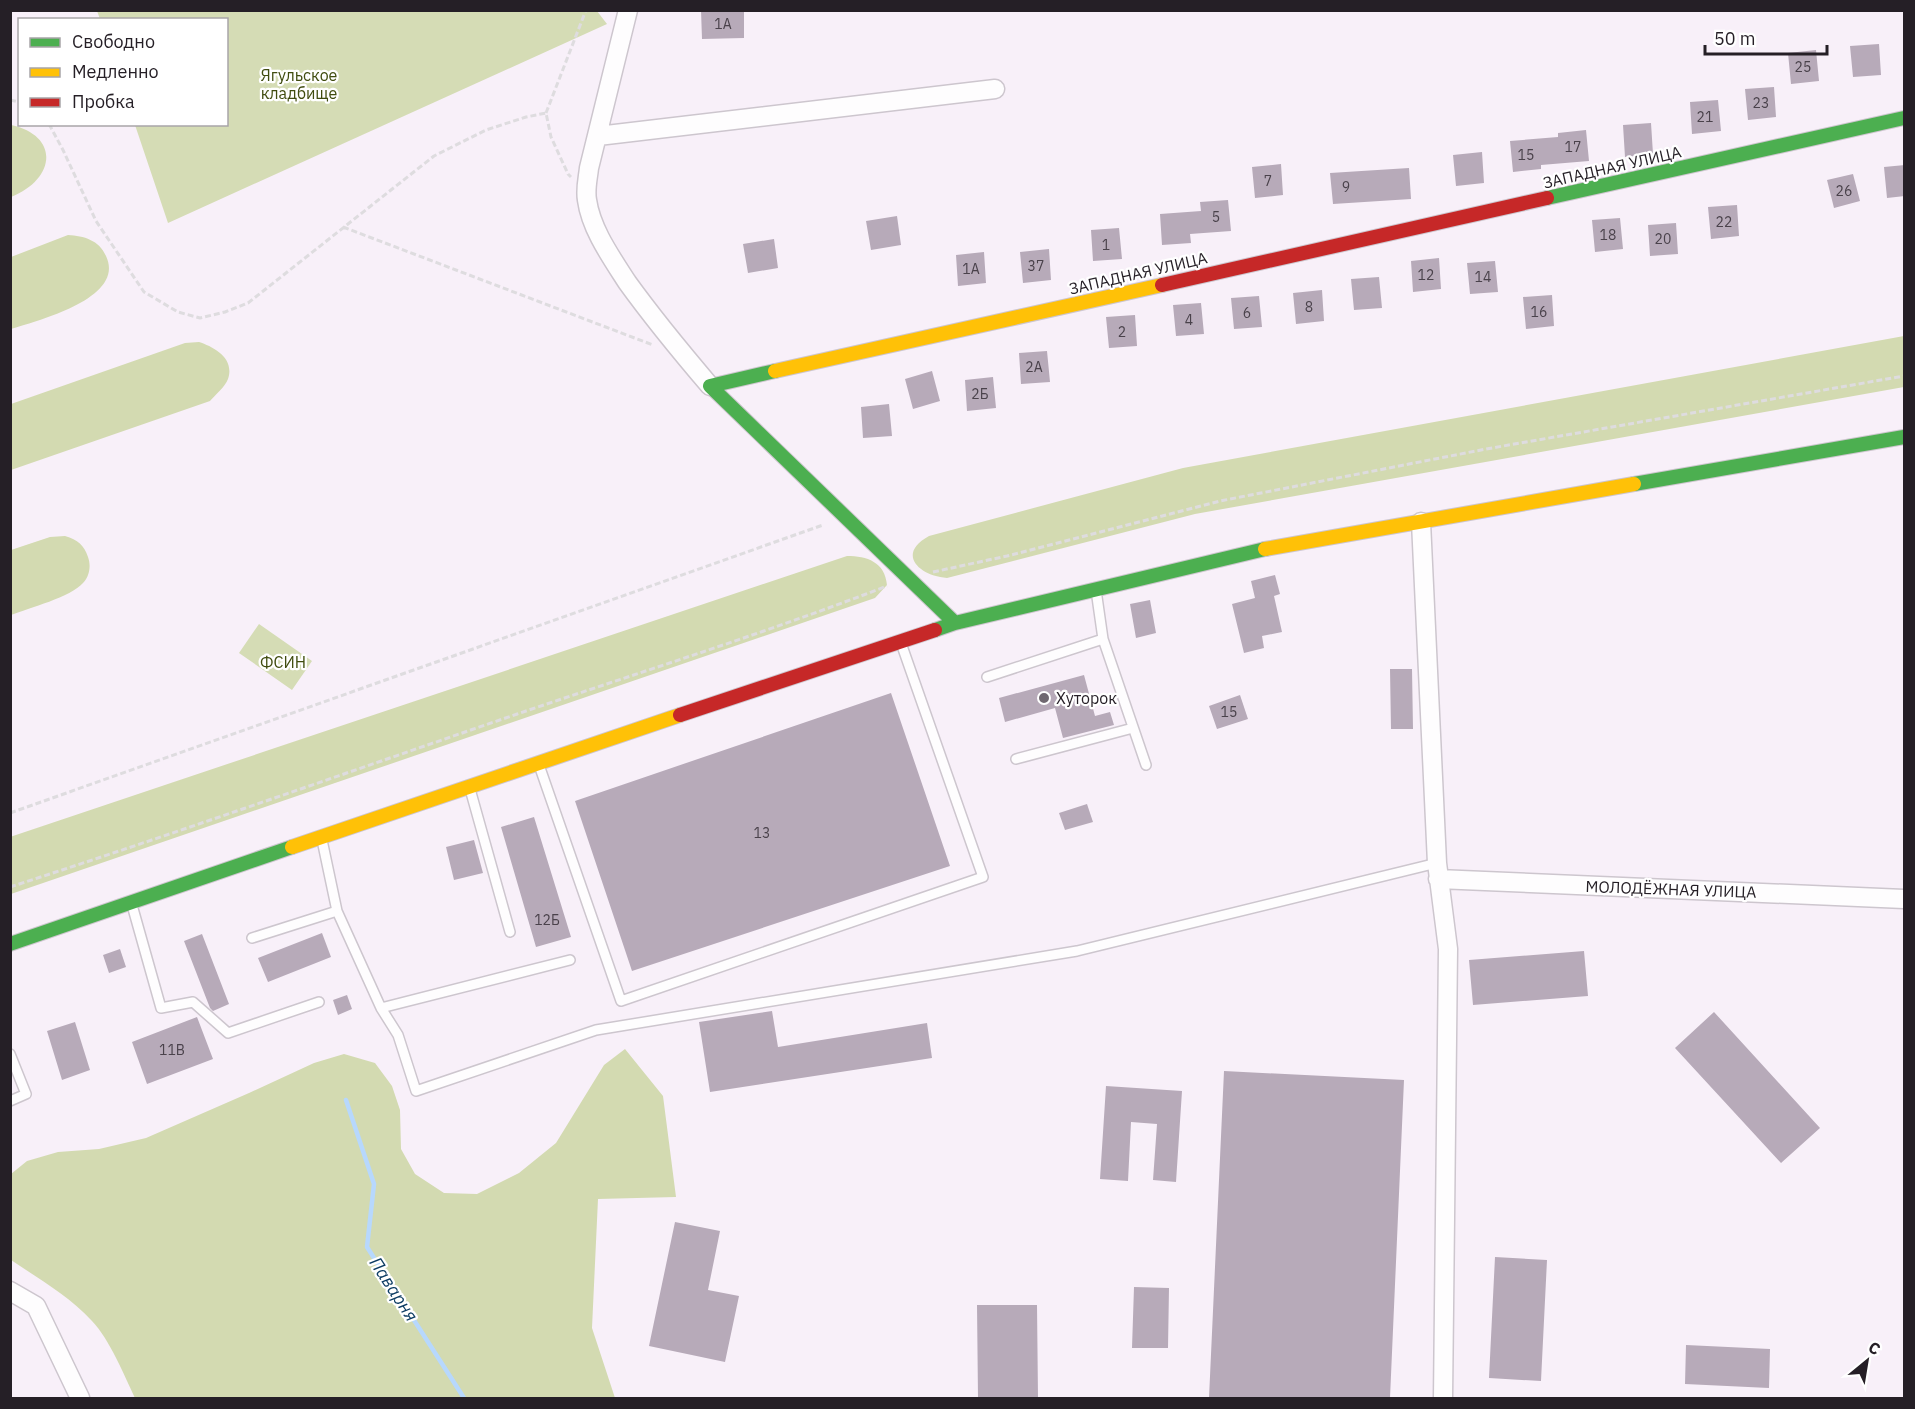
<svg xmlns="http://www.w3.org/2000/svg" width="1915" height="1409" font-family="'IBM Plex Sans',sans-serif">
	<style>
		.green { fill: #d5dcb5 }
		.forest { fill: #d3dab1 }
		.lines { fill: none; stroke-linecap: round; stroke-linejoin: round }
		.stream { stroke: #b7d8fd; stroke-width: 4.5 }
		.building { fill: #b7aab9 }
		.lane-casing { stroke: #cdc6ce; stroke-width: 12 }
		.street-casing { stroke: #cdc6ce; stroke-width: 21 }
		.fast-casing { stroke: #cdc6ce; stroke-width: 16 }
		.slow-casing { stroke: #cdc6ce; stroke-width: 16 }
		.jam-casing { stroke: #cdc6ce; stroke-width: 16 }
		.path { stroke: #dedcdf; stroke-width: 3; stroke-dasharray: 6 3; stroke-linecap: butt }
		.lane { stroke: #fefdfe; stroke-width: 9 }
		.street { stroke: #fefdfe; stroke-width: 18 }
		.fast { stroke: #4caf50; stroke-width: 14 }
		.slow { stroke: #ffc107; stroke-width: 14 }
		.jam { stroke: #c62828; stroke-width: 14 }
		.poi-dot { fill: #6f6870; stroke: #fff; stroke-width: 2 }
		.labels { text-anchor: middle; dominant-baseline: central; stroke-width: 4.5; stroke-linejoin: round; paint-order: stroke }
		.number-label { font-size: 14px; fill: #4a424b }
		.park-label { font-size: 16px; fill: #404c0f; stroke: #fff }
		.street-label { font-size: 16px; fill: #251f26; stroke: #fff }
		.poi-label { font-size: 16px; fill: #251f26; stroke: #fff; text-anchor: start }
		.water-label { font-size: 18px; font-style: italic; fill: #0b3b62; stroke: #fff }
	</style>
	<rect width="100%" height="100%" fill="#f8f0f9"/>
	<path class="green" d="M597,11L607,24L168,223L135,125L226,124V20L100,19L97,11Z
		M259,624L312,661L292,690L239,653Z"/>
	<path class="forest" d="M11,125C61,136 55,180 11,197Z
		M68,235C84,236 99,240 106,256C126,298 39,320 11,329V257Z
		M1904,336V387L1195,514L947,578C919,576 896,554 929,536L1183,468Z
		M199,342C214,347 235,358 228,379C225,387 215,395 210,401L11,470V404L185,343Z
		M65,536C78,540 84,545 88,557C91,565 90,576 83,583C71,597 29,608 11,615V550L50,537Z
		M847,556C867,556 885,562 887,585L875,598L11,894L10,837Z
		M625,1049L663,1096L676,1197L598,1199L592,1328L615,1398H135C124,1375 110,1340 92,1321C69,1296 39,1279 11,1260V1174L27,1161L58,1152L99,1149L146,1138L249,1093L314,1063L344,1054L375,1063L392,1086L400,1110L401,1149L415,1174L444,1193L477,1194L519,1173L556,1143L604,1065Z"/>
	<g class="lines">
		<path class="stream" d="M346,1100L374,1184L367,1247L464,1398"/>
	</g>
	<path class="building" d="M701,10H744V38L702,39Z
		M1879,44L1881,75L1853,77L1850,46Z
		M1816,50L1819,81L1791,84L1788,53Z
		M1774,87L1776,117L1748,120L1745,89Z
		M1718,100L1721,131L1692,134L1690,102Z
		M1651,123L1653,154L1625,157L1623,125Z
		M1586,130L1589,161L1541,165V169L1513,172L1510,141L1558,137V133Z
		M1482,152L1484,183L1456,186L1453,155Z
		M1281,164L1283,195L1255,198L1252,167Z
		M1905,165V196L1887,198L1884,167Z
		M1409,168L1411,199L1333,204L1330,173Z
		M1853,174L1860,201L1834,208L1827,180Z
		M1228,200L1231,231L1190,234L1191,243L1162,245L1160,214L1201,211L1200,202Z
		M1737,205L1739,236L1711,239L1708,207Z
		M897,216L901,245L871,250L866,221Z
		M1620,218L1623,249L1595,252L1592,220Z
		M1676,223L1678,254L1650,256L1648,225Z
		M1119,228L1122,259L1093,261L1091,230Z
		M774,239L778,268L748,273L743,244Z
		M1049,249L1051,280L1023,283L1020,252Z
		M984,252L986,283L958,286L956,255Z
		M1439,258L1441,289L1413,292L1411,261Z
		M1495,261L1498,292L1470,294L1467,263Z
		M1379,277L1382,308L1354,310L1351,279Z
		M1322,290L1324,321L1296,324L1293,293Z
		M1552,295L1554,326L1526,329L1523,297Z
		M1259,296L1262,327L1234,329L1231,298Z
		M1201,303L1204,334L1176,336L1173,305Z
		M1135,315L1137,346L1109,348L1106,317Z
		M1047,351L1050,382L1021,384L1019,353Z
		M932,371L940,401L913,409L905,379Z
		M993,377L996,408L967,411L965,380Z
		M889,404L892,436L863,438L861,407Z
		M1275,575L1280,594L1274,596L1282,632L1262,636L1264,648L1244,653L1232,604L1255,598L1251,581Z
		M1150,600L1156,633L1136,638L1130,604Z
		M1390,669H1412L1413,729H1391Z
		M1084,675L1095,716L1110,712L1114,725L1063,738L1055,708L1005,722L999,698Z
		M891,693L950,866L632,971L575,801Z
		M1240,695L1248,719L1217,729L1209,706Z
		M1087,804L1093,822L1065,830L1059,813Z
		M534,817L571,937L536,947L501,827Z
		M474,840L483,873L454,880L446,847Z
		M322,933L331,957L268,982L258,958Z
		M202,934L229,1004L213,1011L210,1008L184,941Z
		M120,949L126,967L109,973L103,955Z
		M1584,951L1588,996L1473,1005L1469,960Z
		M347,995L352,1009L338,1015L333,1000Z
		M772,1011L778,1047L927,1023L932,1058L710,1092L699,1022Z
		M1714,1012L1820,1128L1781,1163L1675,1048Z
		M197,1017L213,1059L147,1084L132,1042Z
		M75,1022L90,1070L62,1080L47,1031Z
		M1224,1071L1404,1080L1390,1398H1209Z
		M1106,1086L1182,1091L1176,1182L1153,1180L1157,1124L1131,1122L1128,1181L1100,1179Z
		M675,1222L720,1231L708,1290L739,1296L725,1362L649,1346Z
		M1495,1257L1547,1260L1541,1381L1489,1378Z
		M1134,1287L1169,1288L1168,1348H1132Z
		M977,1305H1037L1038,1398H978Z
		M1686,1345L1770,1349L1769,1388L1685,1384Z"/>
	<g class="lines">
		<defs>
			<path id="lane" d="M1103,639L1146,765
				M987,677L1103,639L1096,590
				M1016,759L1133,728
				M539,765L621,1001L983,877L901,643
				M470,789L510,932
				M322,840L337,911L381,1008L398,1035L416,1091L596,1030L1077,951L1437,863
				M132,905L161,1008L193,1002L228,1033L319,1002
				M252,938L337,911
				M381,1008L570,960
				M10,1054L26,1094L10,1101"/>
			<path id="street" d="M628,10L589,168C588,178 585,189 587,200C591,229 611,257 627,282C653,318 681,352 710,386
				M598,136L995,89
				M1421,522L1437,863L1448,949L1443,1398
				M1438,879L1904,899
				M10,1291L36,1306L80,1398"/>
			<path id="fast" d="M1547,198L1904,118
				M775,371L710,386L955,623
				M1634,484L1904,437
				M935,630L955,623L1265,549
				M10,944L292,847"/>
			<path id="slow" d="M775,371L1162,285
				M1265,549L1634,484
				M292,847L680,715"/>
			<path id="jam" d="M1162,285L1547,198
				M680,715L935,630"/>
		</defs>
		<use href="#lane" class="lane-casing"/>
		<use href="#street" class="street-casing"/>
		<use href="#fast" class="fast-casing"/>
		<use href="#slow" class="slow-casing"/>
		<use href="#jam" class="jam-casing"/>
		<path class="path" d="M10,100L20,102
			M546,113L586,10
			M49,124L63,150L96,221L144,292L178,312L200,318L225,312L248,303L434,156L486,130L526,117L546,113L551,137L568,174L571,177
			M343,227L653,345
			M933,572L1007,556L1220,501L1486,449L1904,376
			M10,813L823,525
			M10,887C183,831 354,770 526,711C647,670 768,632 887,586"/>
		<use href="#lane" class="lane"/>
		<use href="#street" class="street"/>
		<use href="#fast" class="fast"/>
		<use href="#slow" class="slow"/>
		<use href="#jam" class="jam"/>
	</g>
	<circle class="poi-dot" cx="1044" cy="698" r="6"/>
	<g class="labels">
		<g class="number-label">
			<text x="723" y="24">1А</text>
			<text x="1803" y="67">25</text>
			<text x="1761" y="103">23</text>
			<text x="1705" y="117">21</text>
			<text x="1573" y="147">17</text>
			<text x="1526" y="155">15</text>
			<text x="1268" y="181">7</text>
			<text x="1346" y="187">9</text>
			<text x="1844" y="191">26</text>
			<text x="1216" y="217">5</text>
			<text x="1724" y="222">22</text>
			<text x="1608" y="235">18</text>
			<text x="1663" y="239">20</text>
			<text x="1106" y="245">1</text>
			<text x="1036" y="266">37</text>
			<text x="971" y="269">1А</text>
			<text x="1426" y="275">12</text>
			<text x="1483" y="277">14</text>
			<text x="1309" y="307">8</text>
			<text x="1539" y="312">16</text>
			<text x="1247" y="313">6</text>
			<text x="1189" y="320">4</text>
			<text x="1122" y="332">2</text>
			<text x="1034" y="367">2А</text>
			<text x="980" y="394">2Б</text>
			<text x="1229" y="712">15</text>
			<text x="762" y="833">13</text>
			<text x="547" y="920">12Б</text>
			<text x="172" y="1050">11В</text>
		</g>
		<g class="park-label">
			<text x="299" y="75">Ягульское<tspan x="299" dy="18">кладбище</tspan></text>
			<text x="283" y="662">ФСИН</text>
		</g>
		<g class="street-label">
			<text transform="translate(1612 167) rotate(-13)">ЗАПАДНАЯ УЛИЦА</text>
			<text transform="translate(1138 273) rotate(-13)">ЗАПАДНАЯ УЛИЦА</text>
			<text transform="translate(1671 889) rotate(2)">МОЛОДЁЖНАЯ УЛИЦА</text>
		</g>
		<g class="poi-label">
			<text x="1056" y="698">Хуторок</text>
		</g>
		<g class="water-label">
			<text transform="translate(394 1289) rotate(57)">Паварня</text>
		</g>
	</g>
	<rect width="1915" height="1409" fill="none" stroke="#251f26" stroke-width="24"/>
	<rect x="18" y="18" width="210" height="108" fill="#ffffff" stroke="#a8a5a8" stroke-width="1.5"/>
	<rect x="30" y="38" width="30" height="9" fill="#4caf50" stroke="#a8a5a8" stroke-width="1.5"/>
	<text x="72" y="48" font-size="18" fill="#251f26">Свободно</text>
	<rect x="30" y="68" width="30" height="9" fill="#ffc107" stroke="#a8a5a8" stroke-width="1.5"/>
	<text x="72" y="78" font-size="18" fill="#251f26">Медленно</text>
	<rect x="30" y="98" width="30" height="9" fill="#c62828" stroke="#a8a5a8" stroke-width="1.5"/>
	<text x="72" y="108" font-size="18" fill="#251f26">Пробка</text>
	<g transform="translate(1867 1361) rotate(30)" stroke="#ffffff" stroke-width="4.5" paint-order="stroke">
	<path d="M0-4.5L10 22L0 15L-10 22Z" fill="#251f26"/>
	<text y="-9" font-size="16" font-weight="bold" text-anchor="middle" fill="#251f26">С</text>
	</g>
	<path d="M1705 45v9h122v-9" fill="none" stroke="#251f26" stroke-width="3"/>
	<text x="1714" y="45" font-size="18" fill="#251f26" stroke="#ffffff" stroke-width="4.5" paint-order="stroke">50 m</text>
</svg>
